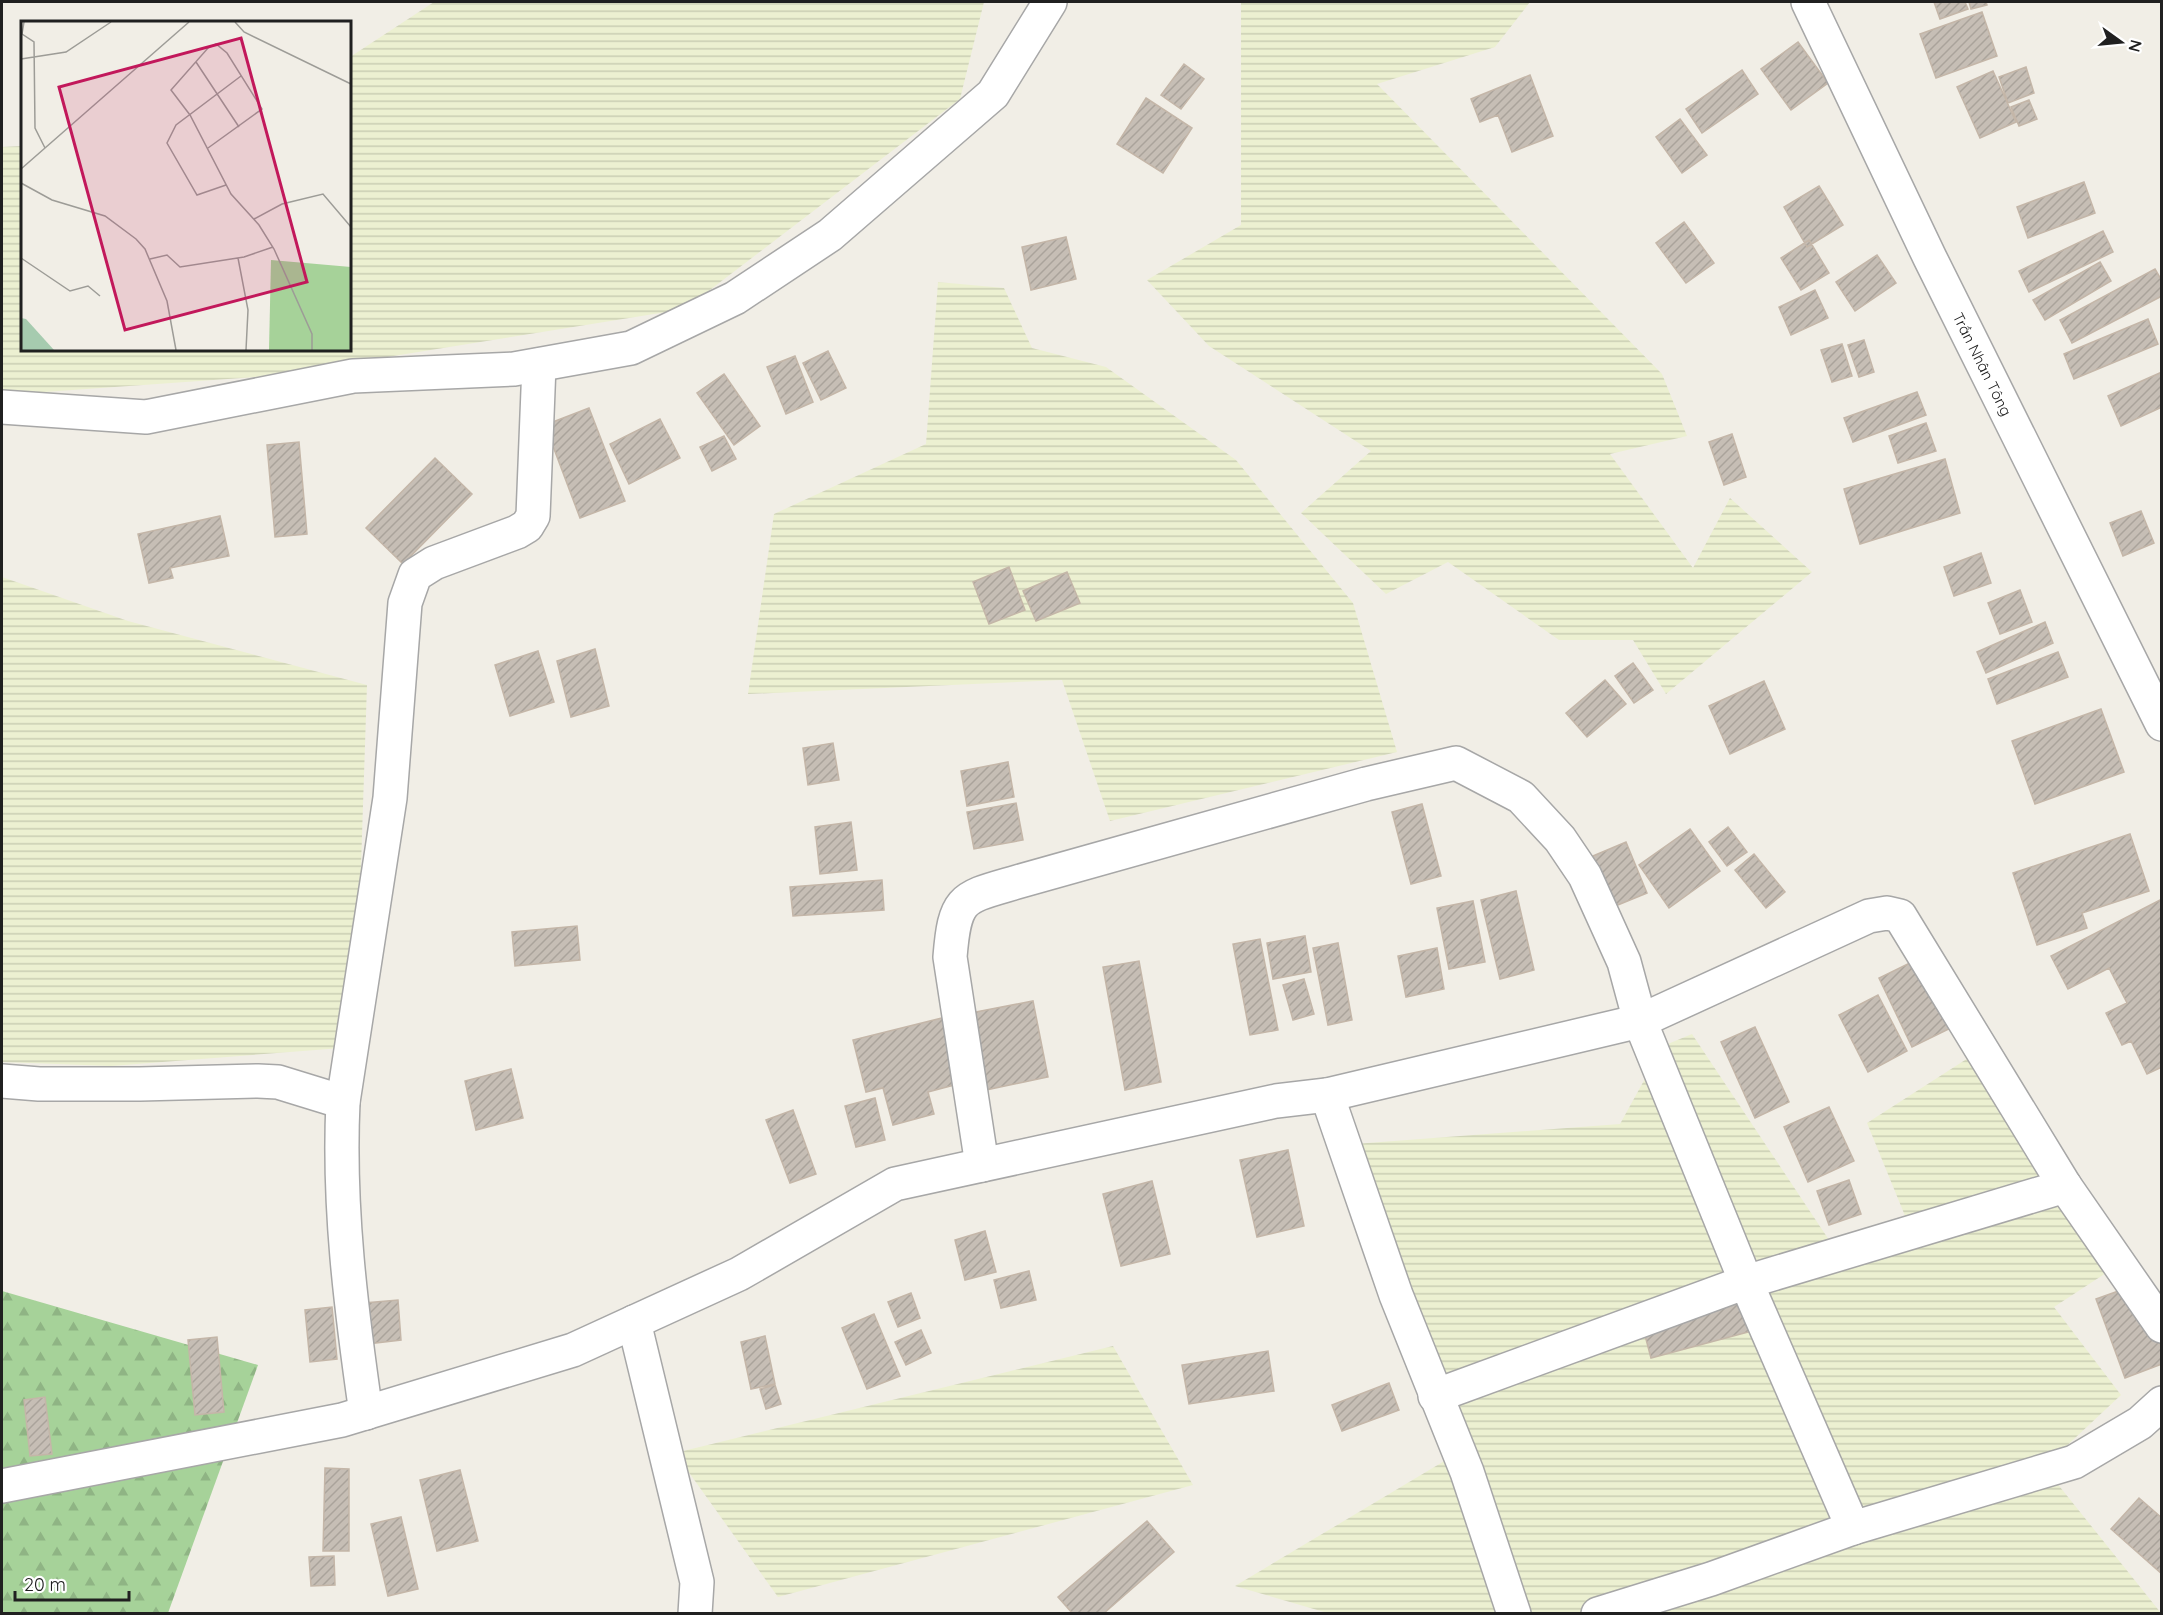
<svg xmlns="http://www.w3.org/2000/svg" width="2163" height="1615" font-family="Quicksand,sans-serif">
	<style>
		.farmland { fill: url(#farmland-rules) }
		.forest { fill: url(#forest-firs) }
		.building { fill: url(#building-hatch); stroke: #c4b6a8; stroke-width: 1.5 }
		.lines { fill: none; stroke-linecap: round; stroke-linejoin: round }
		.minor-casing { stroke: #a7a7a7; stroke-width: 36 }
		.minor { stroke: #fff; stroke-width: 33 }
		.labels { text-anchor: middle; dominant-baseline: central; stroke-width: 6; stroke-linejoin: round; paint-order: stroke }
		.street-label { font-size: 15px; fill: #202020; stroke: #fff }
		.inset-road { fill: none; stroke: #9d9c97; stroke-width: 1.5 }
		.view { fill: #c2185b; fill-opacity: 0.15; stroke: #c2185b; stroke-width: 3 }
		.inset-edge { fill: none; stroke: #202020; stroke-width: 3 }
	</style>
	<defs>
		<pattern id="farmland-rules" width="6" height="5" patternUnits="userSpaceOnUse" patternTransform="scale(1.5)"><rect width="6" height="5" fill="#ecf0d1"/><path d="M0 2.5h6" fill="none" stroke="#caceb3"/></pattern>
		<pattern id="forest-firs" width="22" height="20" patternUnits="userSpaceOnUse" patternTransform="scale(1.5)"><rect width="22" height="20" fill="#a6d299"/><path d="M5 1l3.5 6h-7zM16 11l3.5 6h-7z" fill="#8fb484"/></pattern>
		<pattern id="building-hatch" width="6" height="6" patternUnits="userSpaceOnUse" patternTransform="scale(1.5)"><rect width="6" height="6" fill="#c6beb5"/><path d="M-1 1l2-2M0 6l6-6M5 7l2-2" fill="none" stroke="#aaa39b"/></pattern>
	</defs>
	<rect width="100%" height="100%" fill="#f1eee6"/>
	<path class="farmland" d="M434,2H984L960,99L685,309L269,376L2,395V147L22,146V350H350V57Z
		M1241,2H1530L1495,47L1377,84L1662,374L1687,436L1610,454L1693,568L1730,498L1812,572L1666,694L1633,640H1559L1448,562L1386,594L1301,513L1371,451L1209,346L1147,280L1241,225Z
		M938,282L1004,288L1032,348L1106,367L1236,460L1353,603L1397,752L1110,821L1062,680L748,694L774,514L926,444Z
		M2,577L128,621L367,685L355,1047L111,1066L2,1062Z
		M1692,1034L1831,1243L1910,1228L1867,1123L1976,1053L2132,1256L2054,1307L2121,1395L2044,1467L2161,1613L1331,1614L1235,1586L1446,1460L1341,1145L1620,1124L1663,1046Z
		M1113,1346L1193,1485L778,1597L675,1453Z"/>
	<path class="forest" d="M2,1291L258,1365L168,1613H2Z"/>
	<path class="building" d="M1934,2H1965L1968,9L1940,19Z
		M1969,2H1986L1987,5L1971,9Z
		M1982,12L1997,56L1936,78L1920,34Z
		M1798,42L1828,83L1791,110L1761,69Z
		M1184,64L1204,79L1181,109L1161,95Z
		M2026,67L2034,93L2008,103L1999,77Z
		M1742,70L1758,94L1702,133L1686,109Z
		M1993,71L2016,122L1980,138L1957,87Z
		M1530,75L1553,136L1512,152L1498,115L1480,122L1471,99Z
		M1146,98L1192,128L1163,173L1117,144Z
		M2029,100L2037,119L2019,126L2011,107Z
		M1680,119L1707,155L1682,173L1656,137Z
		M2084,182L2095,213L2028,238L2017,207Z
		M1819,186L1843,225L1807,247L1784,207Z
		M1684,222L1714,263L1686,283L1656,243Z
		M2103,231L2113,252L2029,292L2019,271Z
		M1066,237L1076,279L1031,290L1022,247Z
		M1809,240L1829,273L1801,290L1781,258Z
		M1877,255L1896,283L1855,311L1836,282Z
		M2100,262L2111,281L2045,320L2033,300Z
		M2155,269L2162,281V296L2072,343L2060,320Z
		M1815,290L1828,318L1791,335L1779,307Z
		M2148,319L2158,344L2074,379L2064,354Z
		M1864,340L1874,372L1859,377L1848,345Z
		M1842,344L1852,376L1832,382L1821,350Z
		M828,351L846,388L821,400L803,363Z
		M795,356L813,402L786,414L767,367Z
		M2162,372V407L2121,426L2108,396Z
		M724,374L760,426L734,445L697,393Z
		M1917,392L1926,415L1853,442L1844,418Z
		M589,408L625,501L580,518L545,425Z
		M660,419L680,458L629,484L610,444Z
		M1926,423L1936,451L1898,463L1889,436Z
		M1732,434L1746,477L1724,485L1709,442Z
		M724,436L736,459L712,471L700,447Z
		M299,442L307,534L275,537L267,445Z
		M435,458L472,494L403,564L366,528Z
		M1945,459L1960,513L1860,544L1844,489Z
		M2141,511L2154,543L2123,556L2110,523Z
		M220,516L229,556L170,568L173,578L149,583L138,534Z
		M1981,553L1991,583L1954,596L1944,567Z
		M1009,567L1025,610L989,624L973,582Z
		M1067,572L1080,603L1036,621L1023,591Z
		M2020,590L2032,622L2000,634L1988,603Z
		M2045,622L2053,643L1986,673L1977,652Z
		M595,649L609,706L571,717L557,661Z
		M538,651L554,702L510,716L495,665Z
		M2058,652L2068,677L1997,704L1988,679Z
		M1633,663L1653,690L1634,703L1615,676Z
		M1605,680L1626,704L1587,737L1566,713Z
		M1764,681L1785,729L1730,754L1709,706Z
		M2101,709L2124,772L2035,804L2012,741Z
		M833,743L839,780L808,785L803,748Z
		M1008,762L1014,797L967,806L961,771Z
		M1016,803L1023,840L974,849L967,812Z
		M1422,804L1441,876L1411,884L1392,812Z
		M851,822L857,870L820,874L815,827Z
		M1728,827L1747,852L1727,866L1709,842Z
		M1690,829L1720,871L1669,908L1639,865Z
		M2130,834L2149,891L2082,913L2087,928L2037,945L2013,873Z
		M1626,842L1647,893L1613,907L1593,856Z
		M1754,854L1785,892L1766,908L1735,870Z
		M882,880L884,910L793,916L790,887Z
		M1516,891L1534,970L1500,979L1481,900Z
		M2162,899V1067L2147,1074L2131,1041L2122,1045L2106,1013L2127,1003L2109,968L2068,989L2051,956Z
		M1473,901L1485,962L1449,969L1437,908Z
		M577,926L580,960L515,966L512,932Z
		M1305,936L1311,972L1273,979L1267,943Z
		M1260,939L1278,1030L1250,1035L1233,944Z
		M1338,943L1352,1020L1328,1025L1313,948Z
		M1437,948L1444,989L1406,997L1398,956Z
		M1922,957L1955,1026L1912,1047L1879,978Z
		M1139,961L1161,1082L1125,1090L1103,967Z
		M1304,979L1314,1014L1293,1020L1283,985Z
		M1878,995L1907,1051L1868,1072L1839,1015Z
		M1033,1001L1048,1077L981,1091L965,1014Z
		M946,1017L962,1083L928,1092L934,1114L893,1125L883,1088L866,1092L853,1040Z
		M1755,1027L1789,1102L1755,1118L1721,1042Z
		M511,1069L523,1118L476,1130L465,1081Z
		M875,1098L885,1140L856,1147L845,1106Z
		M1829,1107L1854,1161L1808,1182L1784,1127Z
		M793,1110L816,1174L790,1183L766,1120Z
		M1288,1150L1304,1226L1257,1237L1240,1160Z
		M1849,1180L1861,1214L1829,1225L1817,1191Z
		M1152,1181L1170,1254L1121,1266L1103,1194Z
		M985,1231L996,1272L965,1280L955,1240Z
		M1029,1271L1036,1300L1001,1308L994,1280Z
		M2138,1284L2162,1349V1364L2125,1378L2096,1299Z
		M911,1293L920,1318L898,1327L888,1302Z
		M1743,1296L1752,1331L1651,1358L1642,1324Z
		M398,1300L401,1340L368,1344L364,1303Z
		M332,1307L337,1359L310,1362L305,1310Z
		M874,1314L900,1376L867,1389L842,1328Z
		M921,1330L931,1353L906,1365L895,1342Z
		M765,1336L775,1384L751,1389L741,1342Z
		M217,1337L224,1412L195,1415L188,1340Z
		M1268,1351L1274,1391L1189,1404L1182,1365Z
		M1389,1383L1399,1410L1342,1431L1332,1405Z
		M775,1385L781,1404L766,1409L760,1389Z
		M45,1397L52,1454L30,1456L24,1400Z
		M325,1468L349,1469V1551H323Z
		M460,1470L478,1541L437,1551L420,1480Z
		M2139,1498L2162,1518V1574L2111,1529Z
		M401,1517L418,1589L388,1596L371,1524Z
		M1147,1521L1174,1552L1103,1614H1073L1058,1597Z
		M334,1556L335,1585L311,1586L309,1557Z"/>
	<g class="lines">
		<defs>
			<g id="minor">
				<path id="s1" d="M1808,2L1930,258L2162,724"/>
				<path d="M2,407L146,417L353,376L514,369L631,348L735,298L830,235L993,94L1050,2"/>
				<path d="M2,1081L39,1084H140L258,1081L278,1082L343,1102"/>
				<path d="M1327,1095L1396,1295L1467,1472L1514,1614"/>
				<path d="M982,1165L950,957C955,896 962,898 1017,882L1366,784L1456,763L1521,797L1560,839L1585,876L1624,962L1640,1021L1746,1282L1853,1528"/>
				<path d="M634,1322L697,1582L695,1614"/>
				<path d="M1435,1396L1746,1282L2065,1186"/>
				<path d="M366,1413C351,1309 338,1206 343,1102L390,798L405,603L415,575L434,563L517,532L527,526L533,516L539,365"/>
				<path d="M2,1486L342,1420L573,1350L739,1274L895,1184L1276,1101L1327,1095L1640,1021L1869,916L1887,913L1900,916L2065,1186L2162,1326"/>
				<path d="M1598,1614L1711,1579L1853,1528L2074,1462L2140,1423L2162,1403"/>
			</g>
		</defs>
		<use href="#minor" class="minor-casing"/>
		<use href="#minor" class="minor"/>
	</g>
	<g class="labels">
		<g class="street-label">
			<text stroke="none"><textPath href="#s1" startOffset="402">Trần Nhân Tông</textPath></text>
		</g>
	</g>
	<g transform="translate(21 21)">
		<rect width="330" height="330" fill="#f1eee6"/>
		<path d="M250,239L330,246V329H248Z" fill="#a6d299"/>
		<path d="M0,297L5,298L33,329H0Z" fill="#a6cbaf"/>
		<path class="inset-road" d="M3,1L1,13L13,21L14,107L24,127M214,1L223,11L330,63M0,38L45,31L90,1M175,41L218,106M187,127L241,88L206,32L195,23L187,27L150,69L169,94L210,173L238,204L253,228L291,313V329M0,148L168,1M0,162L31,179L84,195L115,218L124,228L146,280L155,329M205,164L176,174L146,122L155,104L220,55M233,198L261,183L302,173L330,206M0,237L49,270L67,265L79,275M217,237L227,289L225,329M129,238L146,234L159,246L223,236L252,226"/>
		<path class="view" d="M220,17L286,261L104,309L38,66Z"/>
		<rect width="330" height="330" class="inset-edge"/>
	</g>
	<rect width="2163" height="1615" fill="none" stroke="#202020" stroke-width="6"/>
	<g transform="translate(2121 42) rotate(105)" stroke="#ffffff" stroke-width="4.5" paint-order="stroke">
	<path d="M0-4.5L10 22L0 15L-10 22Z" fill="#202020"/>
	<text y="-9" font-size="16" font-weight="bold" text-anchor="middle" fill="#202020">N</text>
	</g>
	<path d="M15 1591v9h114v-9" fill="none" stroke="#202020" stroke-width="3"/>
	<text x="24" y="1591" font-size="18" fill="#202020" stroke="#ffffff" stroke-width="4.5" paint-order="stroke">20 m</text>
</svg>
